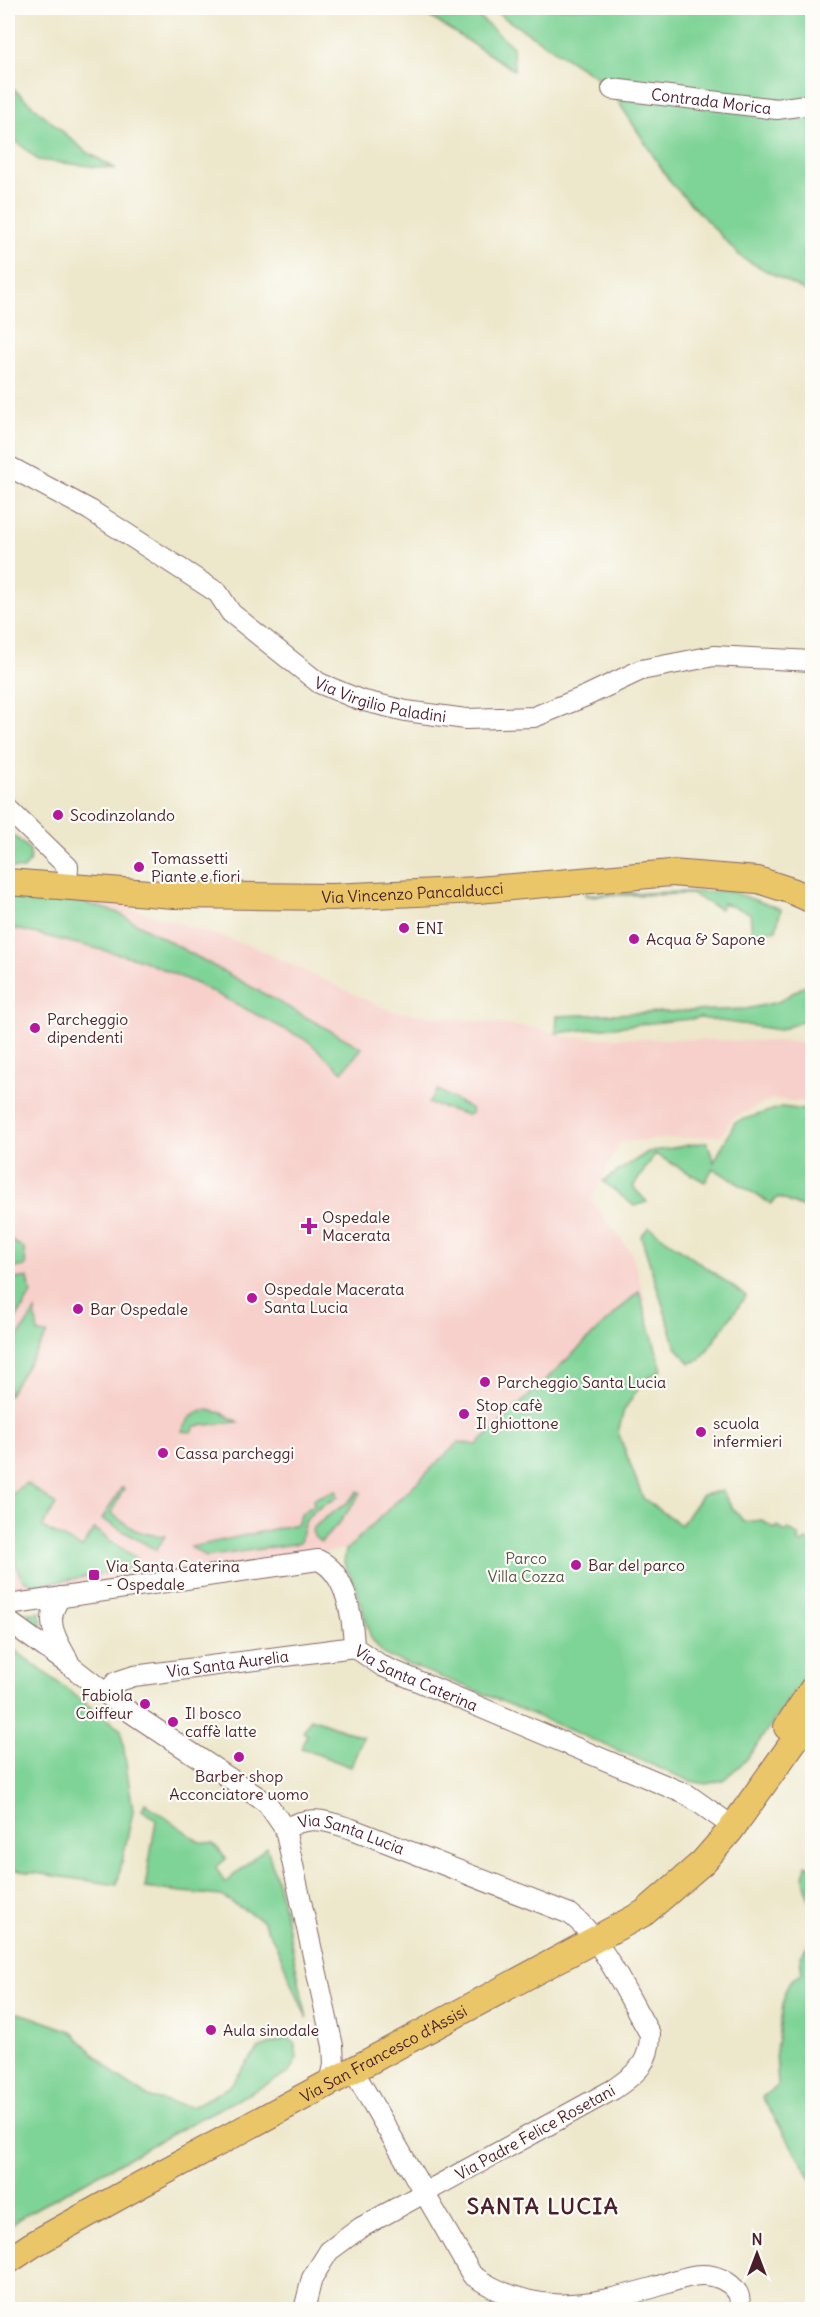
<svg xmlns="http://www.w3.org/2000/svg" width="820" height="2317" font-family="Delius,sans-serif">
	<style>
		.built { fill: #f7d0cb }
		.green { fill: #7ed396; stroke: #647960; stroke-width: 1.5 }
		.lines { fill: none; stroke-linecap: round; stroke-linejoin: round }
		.minor-casing { stroke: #836563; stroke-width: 22 }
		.major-casing { stroke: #836563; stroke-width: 28 }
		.minor { stroke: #fff; stroke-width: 20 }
		.major { stroke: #eac669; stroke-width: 26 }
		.poi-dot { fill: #b5179e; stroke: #fdfcf7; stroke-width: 2 }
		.labels { text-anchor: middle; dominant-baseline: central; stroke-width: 4.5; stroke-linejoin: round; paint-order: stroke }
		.street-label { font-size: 16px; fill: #4a1f2b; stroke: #fdfcf7 }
		.poi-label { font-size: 16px; fill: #4a1f2b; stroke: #fdfcf7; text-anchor: start }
		.park-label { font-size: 16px; fill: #5a554b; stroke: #fdfcf7 }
		.district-label { font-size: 22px; font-weight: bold; letter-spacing: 1.5px; fill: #4a1f2b; stroke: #fdfcf7 }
	</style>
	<rect width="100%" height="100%" fill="#fdfcf7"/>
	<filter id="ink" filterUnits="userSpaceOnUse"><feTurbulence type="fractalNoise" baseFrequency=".0167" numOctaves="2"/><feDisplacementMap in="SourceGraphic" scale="12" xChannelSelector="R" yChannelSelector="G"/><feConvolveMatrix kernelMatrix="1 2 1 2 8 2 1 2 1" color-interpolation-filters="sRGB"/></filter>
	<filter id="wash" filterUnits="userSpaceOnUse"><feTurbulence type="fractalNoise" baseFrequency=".008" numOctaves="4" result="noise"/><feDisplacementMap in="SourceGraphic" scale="24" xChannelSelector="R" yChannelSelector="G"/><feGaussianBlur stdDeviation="1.35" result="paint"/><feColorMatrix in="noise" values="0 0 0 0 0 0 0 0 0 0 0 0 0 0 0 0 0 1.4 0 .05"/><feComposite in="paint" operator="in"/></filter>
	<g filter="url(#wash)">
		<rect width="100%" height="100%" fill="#ede7cb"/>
		<path class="built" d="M8,889L88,895L254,947L390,1011L542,1029L564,1037L812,1042V1103L772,1099L733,1118L722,1135L620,1142L591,1200L631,1252L646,1300L592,1346L483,1450L355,1548L8,1597Z"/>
		<path class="green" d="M404,8H469L513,47L514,70L430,17Z
			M489,8H812L811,294L742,258L671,183L607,84Z
			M8,84L85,151L116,169L38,160L8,134Z
			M12,834L30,850V861L24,869L9,868Z
			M729,891L781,909L776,930L752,933L750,913L723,903L720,909L691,894L586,896L585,894Z
			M8,896L84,903L116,912L362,1048L342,1072L308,1041L197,984L139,959L8,927Z
			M812,981V1022L808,1019L780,1030L700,1018L556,1033L557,1016L746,1009L778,1002Z
			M438,1090L471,1109L472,1113L467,1115L428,1103Z
			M782,1107L812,1111L811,1211L778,1197L771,1204L713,1168L705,1182L655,1154L633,1187L647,1202L634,1206L603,1181L648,1152L707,1142L714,1162L735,1122Z
			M649,1227L746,1296L700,1360L690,1363L676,1347L641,1236Z
			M8,1239L24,1248L26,1266L8,1269Z
			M28,1277L31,1294L8,1333V1280Z
			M639,1291L662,1370L643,1381L624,1410L618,1432L643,1498L681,1525L702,1495L723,1491L728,1502L744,1522L762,1520L775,1529L777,1526L785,1532L788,1529L800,1537L797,1541L802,1544L806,1540L812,1542V1665L747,1759L723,1780L706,1784L690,1781L482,1693L384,1655L371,1638L356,1588L344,1563L346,1550L459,1442L477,1445Z
			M35,1311L38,1333L47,1334L8,1396V1352Z
			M207,1410L222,1413L238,1422L195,1426L192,1432L182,1431C187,1419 193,1413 207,1410Z
			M27,1483L56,1505L42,1527L82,1548L94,1529L137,1559V1568L43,1584C35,1584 26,1584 21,1577C15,1567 5,1514 8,1502C11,1492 19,1488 27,1483Z
			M122,1487L124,1489L111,1513C134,1530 136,1534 165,1536L156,1550L102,1519Z
			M336,1490L338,1497C313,1511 304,1512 300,1543L206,1557L191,1547L297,1524L302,1513L314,1505L313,1499Z
			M358,1491L361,1493L340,1522L321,1542C315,1539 313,1536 312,1530C326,1513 347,1508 358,1491Z
			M40,1612L42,1636L14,1615Z
			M8,1645L121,1730L133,1811L117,1885L8,1869Z
			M311,1718L363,1737L351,1767L301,1748L307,1734L303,1732Z
			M145,1803L200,1842L213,1843L226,1859L216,1867L225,1883L267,1847L282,1900L307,2019L276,1945L262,1920L221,1896L145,1888L156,1820L142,1810Z
			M806,1864L812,1867V1912L804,1879Z
			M812,1939V2180L762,2097L778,2085L776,2051L785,1992L790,1981L802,1973L800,1956Z
			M8,2011L26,2015L71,2031L118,2077L150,2098L192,2107L229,2087L258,2049L287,2038L295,2044L297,2058L289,2073L199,2119L26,2214L8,2228Z"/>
	</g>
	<g filter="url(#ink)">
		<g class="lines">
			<defs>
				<g id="minor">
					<path id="s1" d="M612,89L777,109L812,104"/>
					<path id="s2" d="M8,466L90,510L218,593L231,613L319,683L360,700L406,711L466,719L534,717L586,696L641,670L714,656L812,661"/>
					<path d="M8,809L68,867L67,887"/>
					<path d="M61,1597C42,1620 57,1640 69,1662"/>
					<path id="s3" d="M8,1605L318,1560C347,1572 353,1620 354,1647L382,1666L688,1795L722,1819"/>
					<path d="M8,1621L72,1667L127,1710L267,1803L285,1829L333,2046L334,2065L330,2083"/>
					<path id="s4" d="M106,1694L116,1682L134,1676L354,1647"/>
					<path id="s5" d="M285,1829C310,1814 326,1821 352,1829L570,1914C601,1936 629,1999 650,2034C650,2063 637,2073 614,2089L360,2228L329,2251L312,2278L304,2310"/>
					<path d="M353,2070L472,2275C533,2317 584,2307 652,2288C666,2284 687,2275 701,2275C714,2274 730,2281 737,2292C740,2296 740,2304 740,2310"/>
				</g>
				<g id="major">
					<path id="s6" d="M8,882L174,895L333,897L478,890L671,873L758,880L792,891L812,900"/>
					<path d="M787,1727L812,1690"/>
					<path id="s7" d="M8,2261L32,2245L140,2185L644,1913L703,1862L730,1831L812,1716"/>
				</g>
			</defs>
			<use href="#minor" class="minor-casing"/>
			<use href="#major" class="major-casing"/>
			<use href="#minor" class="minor"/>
			<use href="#major" class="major"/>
		</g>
	</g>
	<g class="poi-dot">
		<circle cx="58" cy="815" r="6"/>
		<circle cx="139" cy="867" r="6"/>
		<circle cx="404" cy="928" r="6"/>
		<circle cx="634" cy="939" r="6"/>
		<circle cx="35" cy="1028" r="6"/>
		<path d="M306 1217h6v6h6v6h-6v6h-6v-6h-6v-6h6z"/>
		<circle cx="252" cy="1298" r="6"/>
		<circle cx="78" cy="1309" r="6"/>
		<circle cx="485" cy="1382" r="6"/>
		<circle cx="464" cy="1414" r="6"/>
		<circle cx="701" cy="1432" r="6"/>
		<circle cx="163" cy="1453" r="6"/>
		<circle cx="576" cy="1565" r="6"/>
		<rect x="88" y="1569" width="12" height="12" rx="3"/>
		<circle cx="145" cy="1704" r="6"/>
		<circle cx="173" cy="1722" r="6"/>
		<circle cx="239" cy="1757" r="6"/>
		<circle cx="211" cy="2030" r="6"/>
	</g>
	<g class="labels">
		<g class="street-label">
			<text stroke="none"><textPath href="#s1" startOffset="100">Contrada Morica</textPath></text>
			<text stroke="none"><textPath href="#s2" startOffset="446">Via Virgilio Paladini</textPath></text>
			<text stroke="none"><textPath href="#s6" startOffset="405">Via Vincenzo Pancalducci</textPath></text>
			<text stroke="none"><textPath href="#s4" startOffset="129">Via Santa Aurelia</textPath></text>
			<text stroke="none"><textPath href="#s3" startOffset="482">Via Santa Caterina</textPath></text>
			<text stroke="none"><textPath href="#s5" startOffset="70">Via Santa Lucia</textPath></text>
			<text stroke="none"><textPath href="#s7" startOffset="429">Via San Francesco d'Assisi</textPath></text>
			<text transform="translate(535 2132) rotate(-29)">Via Padre Felice Rosetani</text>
		</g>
		<g class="poi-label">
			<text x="70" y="815">Scodinzolando</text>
			<text x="151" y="858">Tomassetti<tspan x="151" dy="18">Piante e fiori</tspan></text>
			<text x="416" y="928">ENI</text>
			<text x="646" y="939">Acqua &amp; Sapone</text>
			<text x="47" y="1019">Parcheggio<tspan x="47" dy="18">dipendenti</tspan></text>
			<text x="322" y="1217">Ospedale<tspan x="322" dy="18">Macerata</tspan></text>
			<text x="264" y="1289">Ospedale Macerata<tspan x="264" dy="18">Santa Lucia</tspan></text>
			<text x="90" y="1309">Bar Ospedale</text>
			<text x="497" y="1382">Parcheggio Santa Lucia</text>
			<text x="476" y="1405">Stop cafè<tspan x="476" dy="18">Il ghiottone</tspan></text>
			<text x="713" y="1423">scuola<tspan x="713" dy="18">infermieri</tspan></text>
			<text x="175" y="1453">Cassa parcheggi</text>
			<text x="588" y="1565">Bar del parco</text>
			<text x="106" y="1566">Via Santa Caterina<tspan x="106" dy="18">- Ospedale</tspan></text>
			<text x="133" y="1695" text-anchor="end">Fabiola<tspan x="133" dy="18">Coiffeur</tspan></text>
			<text x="185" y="1713">Il bosco<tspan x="185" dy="18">caffè latte</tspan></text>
			<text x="239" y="1776" text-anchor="middle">Barber shop<tspan x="239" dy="18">Acconciatore uomo</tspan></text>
			<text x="223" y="2030">Aula sinodale</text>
		</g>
		<g class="park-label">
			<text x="526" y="1558">Parco<tspan x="526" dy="18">Villa Cozza</tspan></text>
		</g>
		<g class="district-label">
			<text x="543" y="2206">SANTA LUCIA</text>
		</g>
	</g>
	<rect width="820" height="2317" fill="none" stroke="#fdfcf7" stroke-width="30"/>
	<g transform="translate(757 2254)" stroke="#fdfcf7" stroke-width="4.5" paint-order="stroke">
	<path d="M0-4.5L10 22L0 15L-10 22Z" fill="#4a1f2b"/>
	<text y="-9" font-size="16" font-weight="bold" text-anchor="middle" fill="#4a1f2b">N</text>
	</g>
</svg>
